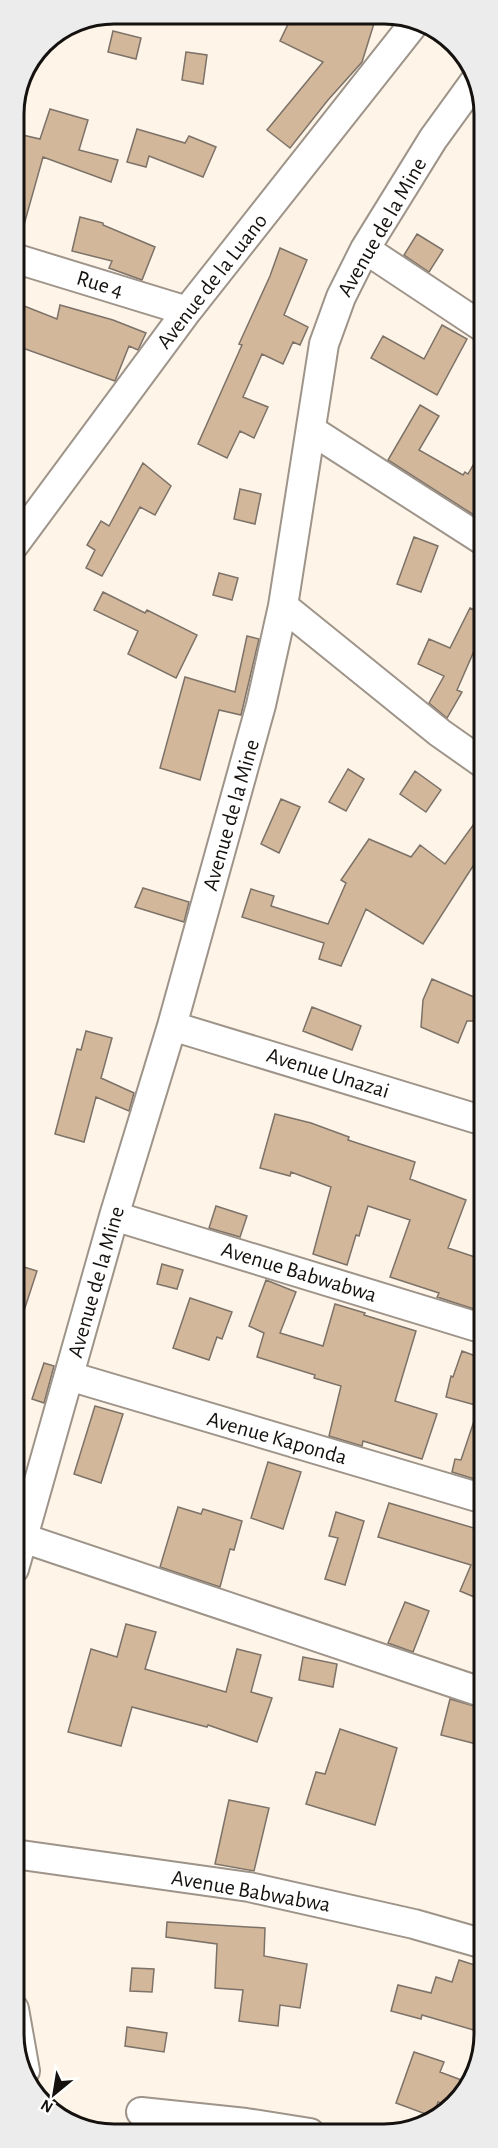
<svg xmlns="http://www.w3.org/2000/svg" width="498" height="2148" font-family="'Alegreya Sans',sans-serif">
	<style>
		.building { fill: #d3b79b; stroke: #7c7268; stroke-width: 1.5 }
		.lines { fill: none; stroke-linecap: round; stroke-linejoin: round }
		.minor-casing { stroke: #9e9489; stroke-width: 32 }
		.minor { stroke: #fff; stroke-width: 28 }
		.labels { text-anchor: middle; dominant-baseline: central; stroke-width: 6; stroke-linejoin: round; paint-order: stroke }
		.street-label { font-size: 22px; fill: #15110e; stroke: #fff }
		.rim { fill: none; stroke: #15110e; stroke-width: 3 }
	</style>
	<rect width="100%" height="100%" fill="#fff4e8"/>
	<path class="building" d="M376,17L362,62L328,100L290,148L267,130L323,62L280,41L291,18Z
		M113,31L141,38L136,59L108,52Z
		M186,52L207,55L203,84L182,80Z
		M50,109L88,120L79,150L118,160L111,182L43,157L20,239L14,238V133L40,139Z
		M137,129L185,143L189,136L216,147L203,177L149,156L146,167L127,162Z
		M80,217L103,223V225L155,247L142,280L109,268L112,261L72,251Z
		M417,234L443,250L429,272L404,255Z
		M280,248L307,260L284,315L308,327L300,345L293,342L283,364L262,354L243,397L268,407L254,438L240,431L227,458L198,444L242,345L239,344L270,276Z
		M14,302L57,319L60,305L113,320L146,333L138,350L129,346L115,381L14,345Z
		M442,325L467,339L437,395L371,358L383,336L424,359Z
		M420,405L439,416L419,450L463,475L465,472L468,474L484,446V506L477,517L388,460Z
		M143,463L171,486L155,515L140,507L102,576L86,568L95,550L87,545L101,521L109,526Z
		M240,489L261,494L255,524L234,519Z
		M414,537L438,546L421,592L397,584Z
		M219,573L238,578L232,600L213,595Z
		M103,592L145,613L147,610L197,635L176,678L128,654L138,631L94,610Z
		M470,608L484,614V628L457,690L462,692L447,718L429,703L444,676L418,664L429,639L450,648Z
		M247,636L259,639L241,715L219,710L200,780L160,768L185,677L235,692Z
		M348,769L364,779L346,811L329,802Z
		M415,771L441,790L426,812L400,794Z
		M281,799L300,807L279,853L261,844Z
		M484,810V849L423,944L366,909L341,966L319,959L324,943L242,917L251,889L274,896L271,906L328,924L346,883L341,880L369,839L411,857L420,845L445,864Z
		M143,888L189,902L184,922L135,907Z
		M432,979L481,1000L473,1021H467L458,1043L421,1027L423,1000Z
		M312,1007L361,1026L352,1050L303,1031Z
		M86,1031L112,1038L101,1078L134,1093L129,1111L96,1097L84,1142L55,1134L77,1049L81,1050Z
		M275,1114L311,1123L349,1137L348,1140L415,1162L410,1179L466,1200L448,1248L484,1260V1279L474,1309L437,1297L439,1293L390,1277L410,1220L368,1206L359,1236L356,1235L347,1265L313,1254L331,1187L291,1172L290,1176L260,1168Z
		M216,1206L247,1216L240,1237L209,1228Z
		M14,1264L37,1271L18,1329H14Z
		M162,1264L183,1270L177,1289L157,1284Z
		M266,1280L296,1292L280,1333L323,1346L335,1304L365,1313L364,1315L416,1331L395,1401L437,1414L422,1459L363,1441L362,1446L329,1436L341,1386L314,1378L315,1375L257,1357L264,1333L249,1326Z
		M190,1298L232,1312L222,1339L217,1337L209,1360L173,1348Z
		M462,1351L484,1359V1482L452,1472L455,1459L461,1460L479,1406L446,1397L451,1376L453,1377Z
		M44,1363L54,1366L44,1403L32,1399Z
		M95,1406L123,1414L101,1483L74,1474Z
		M268,1462L301,1472L283,1529L251,1518Z
		M389,1503L484,1531V1601L460,1591L471,1565L378,1537Z
		M178,1507L201,1514L203,1509L242,1521L234,1550L230,1549L220,1587L160,1567Z
		M336,1512L364,1521L345,1585L325,1579L338,1538L329,1536Z
		M405,1602L429,1611L413,1652L388,1643Z
		M126,1624L156,1632L145,1669L226,1692L237,1649L261,1655L251,1692L272,1698L257,1742L208,1725L207,1727L132,1707L121,1746L68,1732L91,1649L117,1657Z
		M303,1657L337,1664L333,1687L299,1680Z
		M450,1699L484,1709V1746L441,1735Z
		M340,1729L397,1748L375,1825L306,1804L316,1772L325,1774Z
		M229,1800L269,1808L254,1871L215,1864Z
		M167,1922L265,1928L264,1956L307,1964L300,2008L280,2005L278,2026L239,2021L243,1990L215,1988L217,1944L166,1937Z
		M459,1960L484,1968V2033L422,2015L421,2019L391,2011L398,1985L431,1993L436,1977L452,1982Z
		M132,1968L154,1969L152,1992L130,1991Z
		M127,2027L167,2033L164,2052L125,2046Z
		M414,2052L444,2062L440,2072L464,2081L457,2102L449,2106L438,2102L434,2114L431,2116L396,2103Z"/>
	<g class="lines">
		<defs>
			<path id="minor" d="M365,249L484,328
				M14,258L187,311
				M311,430L484,541
				M14,545L187,311L416,21
				M283,606L440,733L484,764
				M172,1026L484,1121
				M114,1216L484,1329
				M69,1376L484,1499
				M14,1540L23,1538L484,1693
				M14,1569L114,1216L172,1026L261,705L283,606L324,344L341,297L365,249L433,139L475,81
				M14,1854L249,1887L414,1924L484,1944
				M14,2009L25,2071
				M141,2112L246,2123L310,2133"/>
		</defs>
		<use href="#minor" class="minor-casing"/>
		<use href="#minor" class="minor"/>
	</g>
	<g class="labels">
		<g class="street-label">
			<text transform="translate(382 227) rotate(-60)">Avenue de la Mine</text>
			<text transform="translate(212 281) rotate(-52)">Avenue de la Luano</text>
			<text transform="translate(100 284) rotate(17)">Rue 4</text>
			<text transform="translate(231 815) rotate(-74)">Avenue de la Mine</text>
			<text transform="translate(328 1073) rotate(17)">Avenue Unazai</text>
			<text transform="translate(299 1272) rotate(17)">Avenue Babwabwa</text>
			<text transform="translate(96 1282) rotate(-74)">Avenue de la Mine</text>
			<text transform="translate(277 1438) rotate(16)">Avenue Kaponda</text>
			<text transform="translate(251 1891) rotate(10)">Avenue Babwabwa</text>
		</g>
	</g>
	<path d="M0 0H498V2148H0ZM114 24H384A90 90 0 0 1 474 114V2034A90 90 0 0 1 384 2124H114A90 90 0 0 1 24 2034V114A90 90 0 0 1 114 24Z" fill="#ececec" fill-rule="evenodd"/>
	<path class="rim" d="M114 24H384A90 90 0 0 1 474 114V2034A90 90 0 0 1 384 2124H114A90 90 0 0 1 24 2034V114A90 90 0 0 1 114 24Z"/>
	<g transform="translate(54 2094) rotate(210)" stroke="#ffffff" stroke-width="4.5" paint-order="stroke">
	<path d="M0-4.5L10 22L0 15L-10 22Z" fill="#15110e"/>
	<text y="-9" font-size="16" font-weight="bold" text-anchor="middle" fill="#15110e">N</text>
	</g>
</svg>
